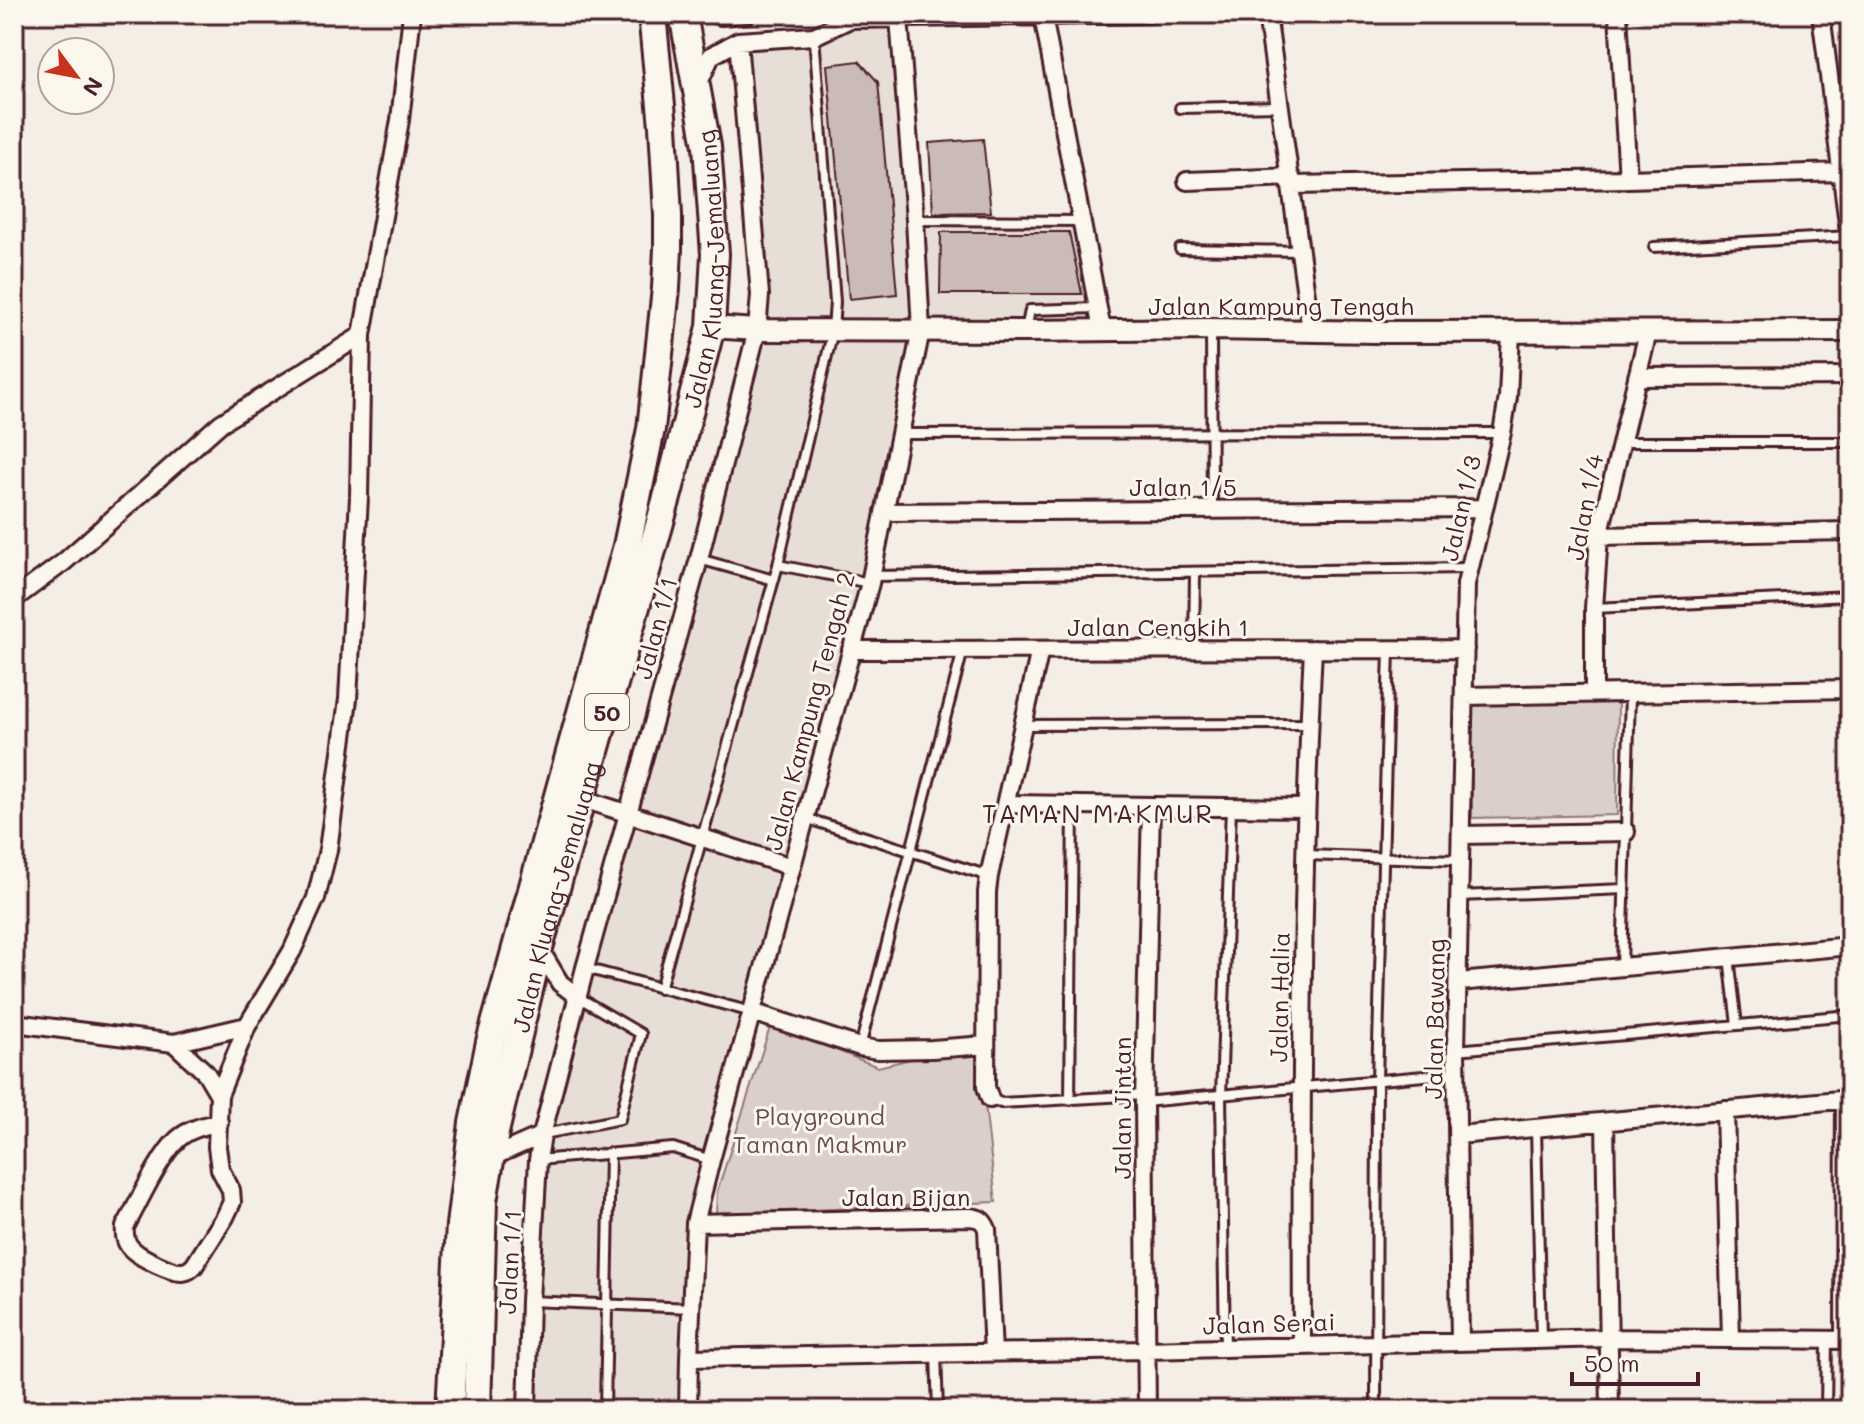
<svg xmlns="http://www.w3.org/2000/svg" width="1864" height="1424" font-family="Mali,sans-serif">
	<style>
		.built { fill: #e7dfd6 }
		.green { fill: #dbd0c9; stroke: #92787a; stroke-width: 2 }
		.building { fill: #cabbb6; stroke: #4a1f2b; stroke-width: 2 }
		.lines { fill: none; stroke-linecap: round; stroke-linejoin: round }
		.service-casing { stroke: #4a1f2b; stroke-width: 14 }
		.minor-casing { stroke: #4a1f2b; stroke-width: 22 }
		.tertiary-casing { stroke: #4a1f2b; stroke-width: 26 }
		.trunk-casing { stroke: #4a1f2b; stroke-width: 32 }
		.service { stroke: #fbf7ec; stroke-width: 8 }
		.minor { stroke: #fbf7ec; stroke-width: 16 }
		.tertiary { stroke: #fbf7ec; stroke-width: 20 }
		.trunk { stroke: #fbf7ec; stroke-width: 26 }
		.labels { text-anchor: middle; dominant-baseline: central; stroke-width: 6; stroke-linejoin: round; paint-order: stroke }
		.shield { fill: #fbf7ec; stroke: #7f6065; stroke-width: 2 }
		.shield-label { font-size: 22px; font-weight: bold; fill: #4a1f2b }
		.street-label { font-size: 24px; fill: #4a1f2b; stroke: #fbf7ec }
		.park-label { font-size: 24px; fill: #6e4b52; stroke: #fbf7ec }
		.neighbourhood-label { font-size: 26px; letter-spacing: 2px; fill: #4a1f2b; stroke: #fbf7ec }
	</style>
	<rect width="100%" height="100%" fill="#f4eee4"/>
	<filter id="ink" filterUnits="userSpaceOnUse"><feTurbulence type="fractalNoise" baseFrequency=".0125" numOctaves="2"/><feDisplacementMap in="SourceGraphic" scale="16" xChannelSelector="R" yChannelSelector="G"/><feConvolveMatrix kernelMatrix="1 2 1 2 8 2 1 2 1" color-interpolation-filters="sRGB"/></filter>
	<g filter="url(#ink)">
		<path class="built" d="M907,24L921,216H1073L1094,319L915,320L913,340L862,585L700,1174L681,1410H521L531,1173L749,338L754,294L731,37Z
			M1617,1406V1410H1375Z"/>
		<path class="green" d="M1472,699L1618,700L1617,815L1472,818Z
			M771,1024L878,1067L978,1043L996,1202L716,1214L717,1192Z"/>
		<path class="building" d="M859,61L878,82L897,294L849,299L827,65Z
			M983,139L991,212L933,213L929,143Z
			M941,232H1069L1082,294H940Z"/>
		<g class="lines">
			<defs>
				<path id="service" d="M1180,108L1280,106
					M915,220L1081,221
					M1654,247L1850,236
					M1180,249L1300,251
					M1026,330L1030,310L1098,308
					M1211,330L1212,510
					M900,434L1501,433
					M1621,442H1850
					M699,559L774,580
					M778,565L870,583
					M871,576L1469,568
					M1594,608L1850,596
					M1194,649L1195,572
					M1024,725L1309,724
					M805,818L989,876
					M1305,855L1460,860
					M1460,896L1624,889
					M1729,957L1737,1025
					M1622,967L1630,694
					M585,968L752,1012
					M660,989L778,565L833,330L835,302L814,36
					M860,1047L963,650
					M1456,1050L1850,1015
					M991,1099L1001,1103L1144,1095
					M1070,1100L1073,806
					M1144,1102L1456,1073
					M1536,1128L1541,1339
					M544,1134L620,1119L641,1034L578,997
					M538,1160L673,1148L711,1160
					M530,1301L691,1308
					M1225,1348L1221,1096L1231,807
					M936,1354L938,1410
					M605,1410L610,1153
					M1376,1410L1377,1080L1389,649
					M1826,1410L1827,1340"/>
				<path id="minor" d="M716,14L721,16L747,14
					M832,14L850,19L1151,14
					M1267,14L1311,331
					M1618,14L1628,179
					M1821,14L1850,239
					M1043,16L1102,330
					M698,85L711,56L738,41L814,36L850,19
					M1187,181L1291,177
					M1292,185L1628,179L1841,172
					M1637,377L1850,376
					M884,512L1483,508
					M1599,536L1850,531
					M14,599L64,562L221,423L362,335
					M851,650L1465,649
					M1594,694V608L1599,536L1648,332
					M1464,696L1850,689
					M583,799L792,867
					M1006,804L1306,808
					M1461,835L1626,832
					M539,948L560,983L578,997
					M1459,982L1850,946
					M752,1012L860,1047L878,1050L932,1049L986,1045
					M14,1023L174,1043L247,1026
					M174,1043L206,1073L219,1095
					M990,1099L986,1087L987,892L989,876L1040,650
					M1725,1110L1731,1339
					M219,1122C204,1126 189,1129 178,1139C160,1155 138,1204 125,1227C124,1236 126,1245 134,1251C142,1258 172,1273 182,1272C189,1271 189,1270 194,1266L225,1217L232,1202L231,1190L220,1169L217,1147L219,1095L247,1026L292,951L316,898L328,850L348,699L359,497L362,335L400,120L412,14
					M1605,1122L1610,1410
					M1458,1135L1850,1099
					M490,1158L542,1135
					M695,1223L969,1217C979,1218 983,1219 987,1229L993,1353
					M1844,1340L1845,1099
					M1460,1342L1456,1050L1466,584L1502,433L1508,397L1511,332
					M1302,1346C1301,1114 1301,882 1313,649
					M689,1358L1146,1350L1608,1338L1850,1340
					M527,1410L530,1301L538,1160L542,1135L585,968L699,559L757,330L760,295L738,41
					M688,1410L689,1358L695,1223L711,1160L870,583L921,330L915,220L899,18
					M1147,1410L1144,1102L1151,806"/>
				<path id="tertiary" d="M711,327L757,330L1027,331L1211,329L1376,332L1850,331"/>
				<g id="trunk">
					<path d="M450,1410L460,1225L473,1123L490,1042L627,546L651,429L666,288L668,249V215L663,126L652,14"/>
					<path id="s1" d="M477,1410L483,1201L495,1132L539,948L668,494L711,327L715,254L707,146L683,14"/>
				</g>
			</defs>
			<use href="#service" class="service-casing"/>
			<use href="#minor" class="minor-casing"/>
			<use href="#tertiary" class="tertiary-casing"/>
			<use href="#trunk" class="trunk-casing"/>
			<use href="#service" class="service"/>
			<use href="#minor" class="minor"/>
			<use href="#tertiary" class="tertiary"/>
			<use href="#trunk" class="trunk"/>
		</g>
	</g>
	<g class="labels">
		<rect class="shield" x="585" y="694" width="44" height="36" rx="6"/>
		<g class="shield-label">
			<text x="607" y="712">50</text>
		</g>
		<g class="street-label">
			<text stroke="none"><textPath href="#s1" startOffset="1170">Jalan Kluang-Jemaluang</textPath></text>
			<text x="1281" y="305">Jalan Kampung Tengah</text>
			<text x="1183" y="486">Jalan 1/5</text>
			<text transform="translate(1584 507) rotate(-79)">Jalan 1/4</text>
			<text transform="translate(1460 508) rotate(-77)">Jalan 1/3</text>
			<text x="1158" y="626">Jalan Cengkih 1</text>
			<text transform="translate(655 628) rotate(-75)">Jalan 1/1</text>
			<text transform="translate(809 711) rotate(-75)">Jalan Kampung Tengah 2</text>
			<text stroke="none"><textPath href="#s1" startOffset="522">Jalan Kluang-Jemaluang</textPath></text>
			<text transform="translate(1279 997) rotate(-89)">Jalan Halia</text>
			<text transform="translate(1434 1019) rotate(-89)">Jalan Bawang</text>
			<text transform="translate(1121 1108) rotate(-90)">Jalan Jintan</text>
			<text x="906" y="1196">Jalan Bijan</text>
			<text transform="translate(509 1262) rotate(-87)">Jalan 1/1</text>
			<text transform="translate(1269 1323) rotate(-2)">Jalan Serai</text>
		</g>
		<g class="park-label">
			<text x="820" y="1115">Playground<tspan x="820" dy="28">Taman Makmur</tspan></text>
		</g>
		<g class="neighbourhood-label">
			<text x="1098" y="813">TAMAN MAKMUR</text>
		</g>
	</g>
	<rect width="1864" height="1424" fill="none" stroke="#fbf7ec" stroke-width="48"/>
	<rect x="24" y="24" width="1816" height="1376" fill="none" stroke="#4a1f2b" stroke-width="3" filter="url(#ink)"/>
	<g transform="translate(76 76) rotate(122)"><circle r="38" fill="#fbf7ec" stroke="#b4a19f" stroke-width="2"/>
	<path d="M0-6L14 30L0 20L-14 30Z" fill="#c8321e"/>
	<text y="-12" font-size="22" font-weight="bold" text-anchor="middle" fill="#4a1f2b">N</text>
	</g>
	<path d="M1572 1372v12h126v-12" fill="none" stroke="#4a1f2b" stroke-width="4"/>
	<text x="1584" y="1372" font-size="24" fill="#4a1f2b" stroke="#fbf7ec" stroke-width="6" paint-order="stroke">50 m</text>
</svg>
